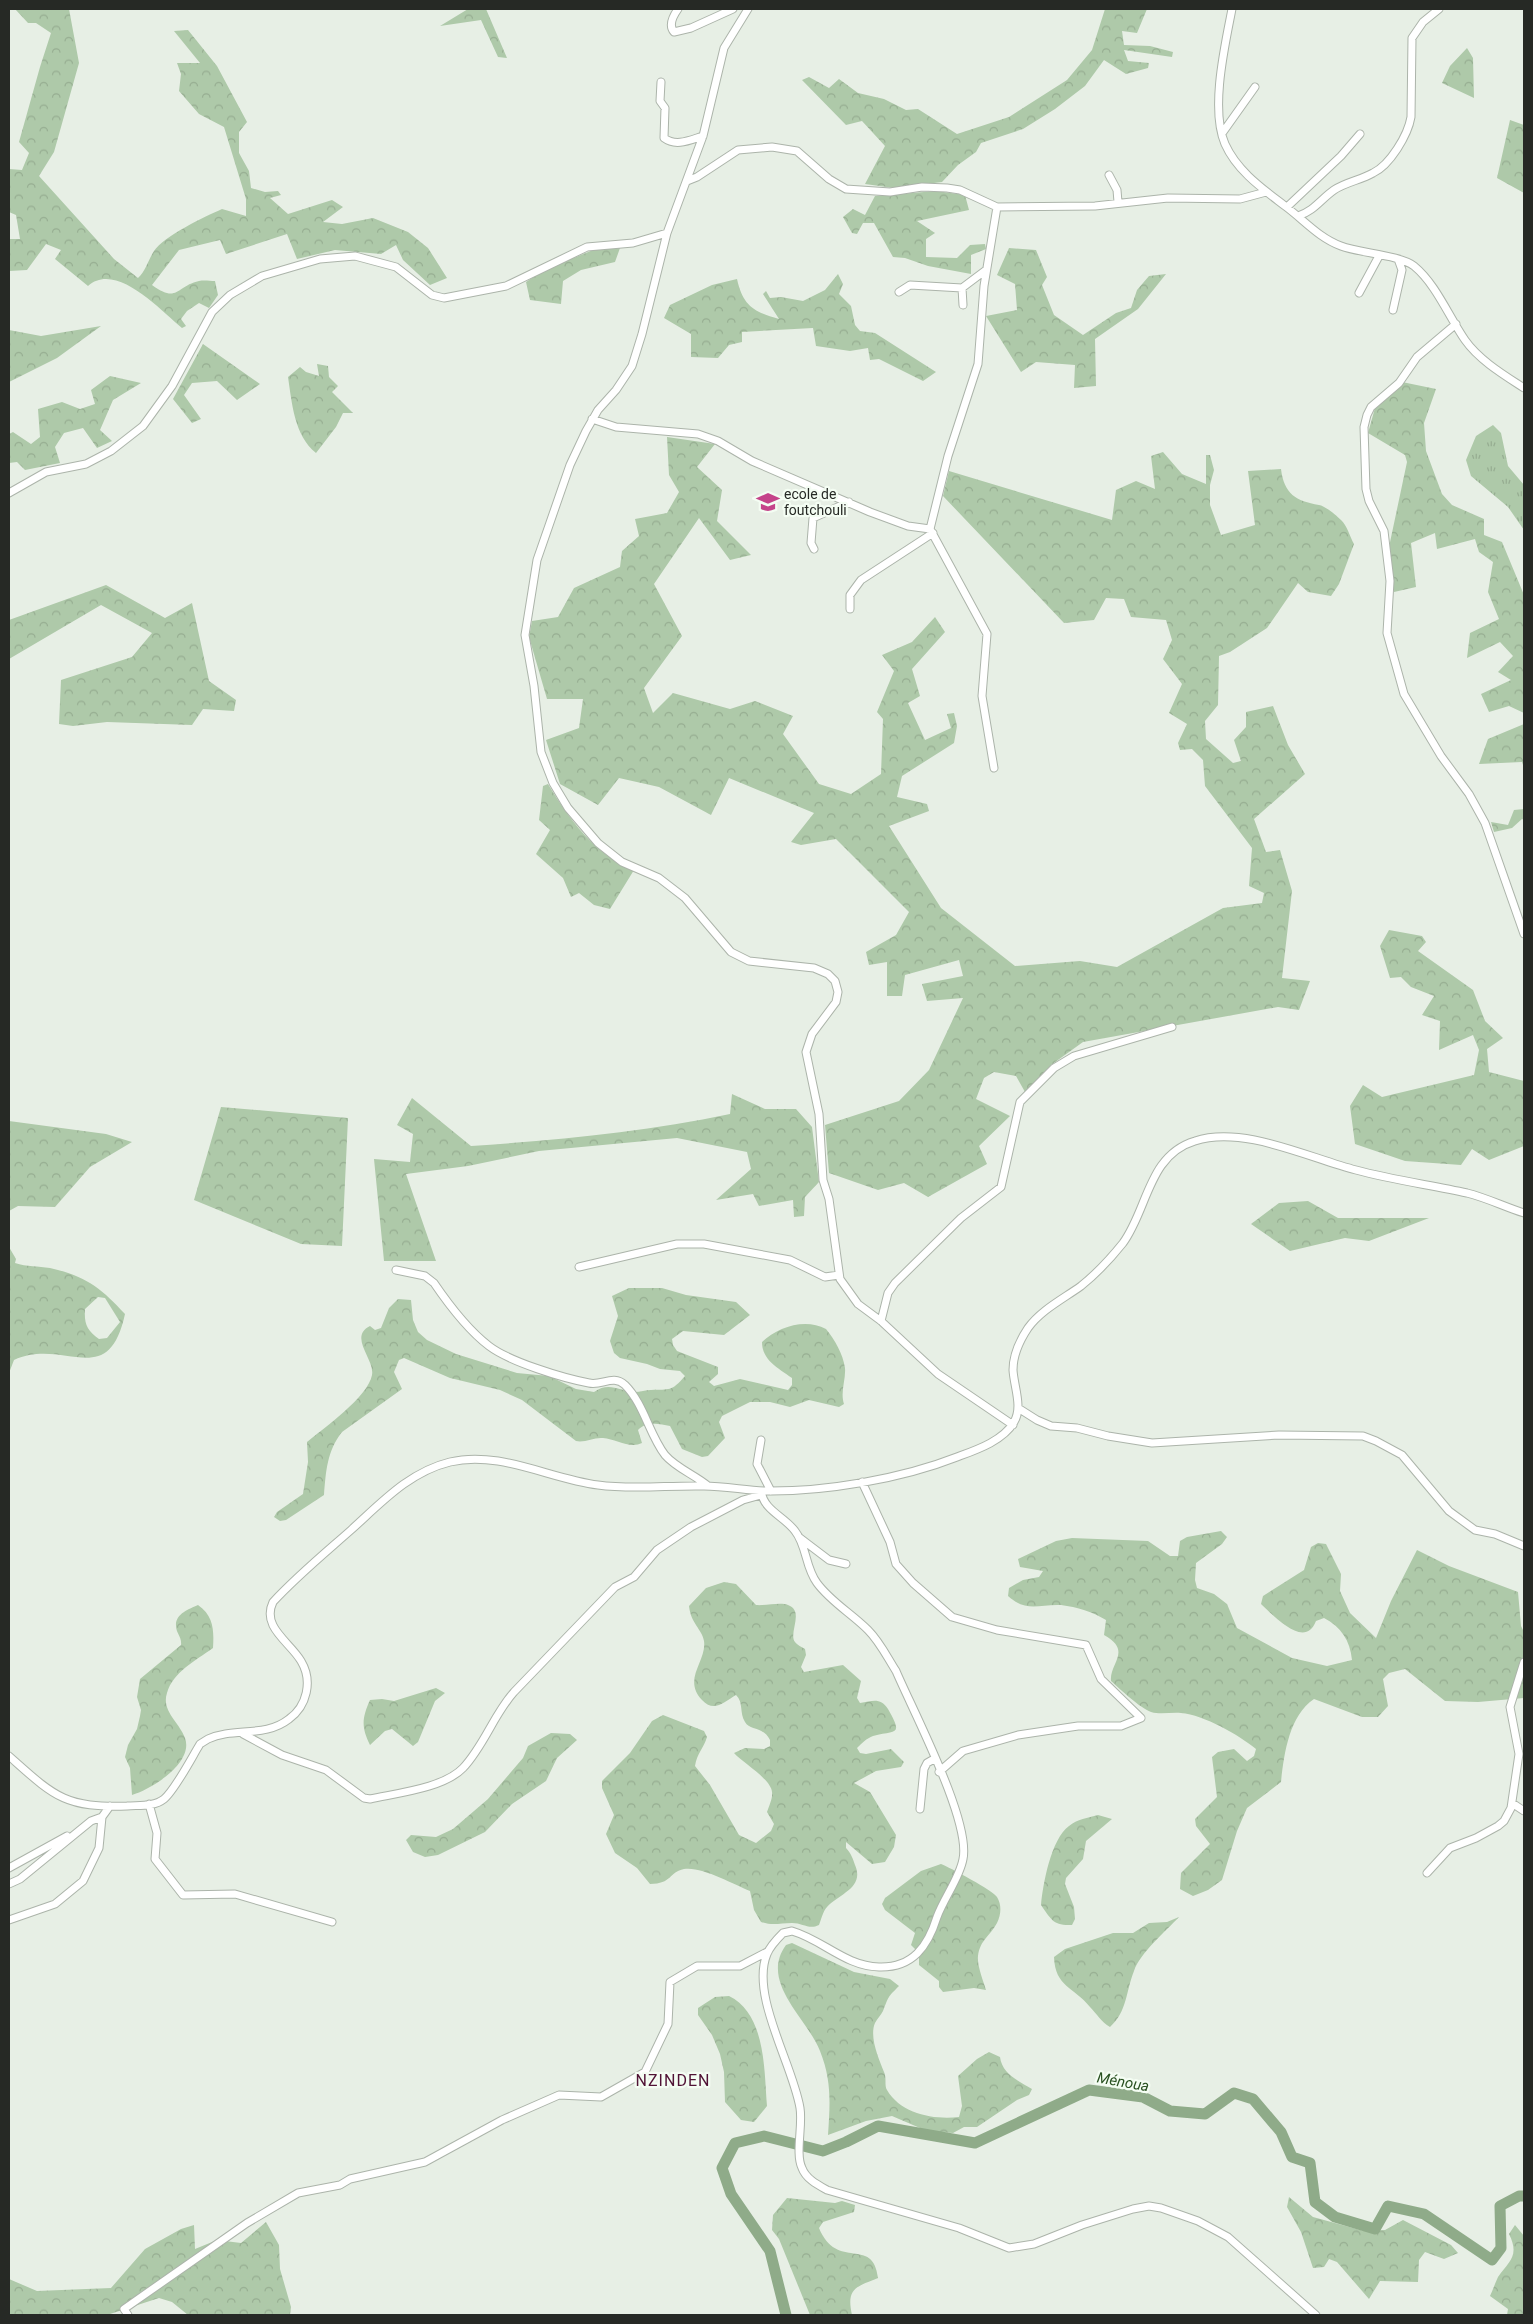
<svg xmlns="http://www.w3.org/2000/svg" width="1533" height="2324" font-family="Roboto,sans-serif">
	<style>
		.grass { fill: url(#grass-tufts) }
		.forest { fill: url(#forest-crowns); fill-rule: evenodd }
		.lines { fill: none; stroke-linecap: round; stroke-linejoin: round }
		.river { stroke: #8fab89; stroke-width: 11 }
		.minor-casing { stroke: #acb4aa; stroke-width: 9 }
		.minor { stroke: #fff; stroke-width: 7 }
		.labels { text-anchor: middle; dominant-baseline: central; stroke-width: 4.5; stroke-linejoin: round; paint-order: stroke }
		.poi-label { font-size: 14px; fill: #262925; stroke: #f4fdf3; text-anchor: start }
		.water-label { font-size: 15px; font-style: italic; fill: #295121; stroke: #f4fdf3 }
		.quarter-label { font-size: 16px; letter-spacing: 1px; fill: #511336; stroke: #f4fdf3 }
	</style>
	<defs>
		<pattern id="grass-tufts" width="24" height="20" patternUnits="userSpaceOnUse" patternTransform="scale(1.25)"><rect width="24" height="20" fill="#aec9a9"/><path d="M3 7l-1-3M5 7V3M7 7l1-3M15 17l-1-3M17 17v-4M19 17l1-3" fill="none" stroke="#96ad91"/></pattern>
		<pattern id="forest-crowns" width="20" height="18" patternUnits="userSpaceOnUse" patternTransform="scale(1.25)"><rect width="20" height="18" fill="#aec9a9"/><path d="M2 6a3 3 0 1 1 6 0M12 15a3 3 0 1 1 6 0" fill="none" stroke="#96ad91"/></pattern>
	</defs>
	<rect width="100%" height="100%" fill="#e7efe5"/>
	<path class="grass" d="M1493,425L1501,433L1508,466L1524,485V530L1508,507L1471,476L1466,460L1476,436Z"/>
	<path class="forest" d="M15,9H69L79,63L54,152L39,176L114,259L138,278C146,271 148,260 154,251C164,236 204,217 222,209L246,216V199L224,127L199,114L179,91L181,74L177,63H200L174,31L188,30L217,66L247,122L239,132V153L249,171L251,188L265,192L278,191L281,195L270,198L288,214L332,200L343,207L323,222L342,224L373,218L408,232L428,248L447,278L430,285L403,260L396,245L381,254L335,250L297,259L287,234L226,254L220,240L179,250L152,285C178,304 176,286 199,281C204,280 210,281 215,281L218,295L209,308L199,303L187,311L181,319L186,326L182,328C160,310 116,261 88,286L55,259L61,250L46,244L27,270L9,271V239H20L16,215L9,212V169L22,170L29,153L19,142L40,67L51,33L36,23H28Z
		M468,9H486L507,58L498,57L481,20L440,26Z
		M1105,9H1147L1137,33L1122,31L1124,45L1150,46L1173,52L1172,57L1124,50L1128,61L1149,63L1148,68L1126,74L1104,60L1085,86L1055,109L1023,129L981,143L976,152L958,165L942,182L894,188L865,184L885,146L862,121L846,125L802,80L809,77L829,88L839,79L858,93L884,99L906,110L918,109L957,134L1009,117L1067,80L1092,50Z
		M1467,48L1473,58L1474,98L1442,83L1450,66Z
		M1510,120L1524,125V193L1497,178Z
		M936,191L965,195L969,210L917,221L935,233L926,239V257L957,258L970,245L985,244L986,249L971,255V274L928,266L905,258L893,257L874,223H863L857,234L852,233L843,217L853,209L865,215L875,196Z
		M620,248L615,262L581,270L563,281L561,304L530,300L526,282L542,271L593,250Z
		M1009,248L1036,250L1047,277L1042,285L1054,315L1083,335L1116,313L1131,308L1137,290L1149,276L1166,274L1138,309L1095,339L1096,386L1074,388L1075,365L1036,362L1021,372L986,316L1017,310L1015,284L997,275Z
		M838,274L843,284L839,294L851,306L855,325L860,331L875,333L936,372L923,381L879,359L870,360L868,348L850,351L816,346L813,328L742,332V342L729,345L718,358L691,357V334L664,318L670,305L712,285L737,279C743,306 754,312 779,319L763,294L766,291L770,298L781,297L803,301L825,290Z
		M101,326L57,358L9,382V330L41,336Z
		M203,344L260,384L237,400L217,381L192,383L184,395L201,419L192,423L173,399Z
		M317,364L328,366L329,377L338,386L332,392L353,413H343L336,427L316,453C294,435 292,403 288,377L300,367L306,372L319,376Z
		M110,376L141,383L113,400L100,430L112,441L97,448L83,428L64,433L55,447L60,463L25,470L17,462L9,463V434L13,432L31,444L40,437L38,409L62,402L80,409L95,404L91,390Z
		M1402,382L1436,389L1424,423L1426,451L1442,494L1452,505L1484,519V535L1502,542L1524,595V713L1509,706L1489,712L1481,694L1511,680L1498,672L1513,656L1500,642L1467,658L1470,633L1499,619L1488,592L1493,562L1479,552L1475,539L1437,549L1435,533L1411,543L1416,587L1394,592L1389,547L1407,462L1405,455L1368,433L1375,408Z
		M667,437L715,444L697,467L722,490L717,521L751,555L730,560L699,518L654,584L682,636L644,688L653,713L673,693L730,709L755,701L793,716L783,734L819,784L851,794L881,774L883,719L877,712L894,671L882,655L912,642L935,617L945,632L912,669L920,696L908,703L925,740L951,728L947,714L954,713L957,726L954,743L902,776L897,797L927,804L929,811L889,826L941,908L1015,966L1080,961L1117,967L1223,908L1262,903L1264,893L1249,886L1252,848L1205,786L1203,760L1192,749L1180,750L1178,743L1187,724L1169,713L1182,684L1163,659L1172,640L1166,620L1131,617L1124,599L1106,598L1094,620L1064,623L943,496L949,471L1112,520L1116,490L1136,481L1155,489L1151,456L1163,452L1182,474L1206,484V455H1210L1214,470L1210,485V505L1221,535L1255,525L1248,471L1281,469C1284,494 1296,501 1319,505C1325,506 1336,515 1341,520C1347,525 1350,537 1354,544L1339,584L1331,596L1308,592L1298,583L1267,628L1230,652L1219,656L1218,705L1205,721L1206,739L1233,763L1241,761L1234,740L1246,727V712L1273,706L1288,745L1305,774L1254,819L1266,852L1280,850L1292,891L1282,978L1310,981L1299,1010L1278,1007L1083,1042L1051,1065L1025,1092L1016,1076L994,1072L984,1078L976,1099L1010,1116L979,1146L987,1164L928,1197L904,1183L878,1190L829,1173L825,1125L899,1101L929,1070L963,998L927,1001L922,984L963,976L959,960L905,975L902,996H887V962L869,965L866,952L896,935L909,912L836,839L801,845L791,842L814,813L729,778L711,815L659,787L619,778L598,805L560,784L546,740L579,728L583,699H547L529,637L532,621L558,617L574,588L620,567L622,551L639,536L635,519L667,513L679,492L669,475Z
		M106,585L165,618L192,603L209,681L236,700L234,711L203,709L192,725L107,722L73,726L59,724L61,680L132,657L152,633L101,605L9,659V620Z
		M1524,724V768L1522,762L1479,764L1488,739Z
		M548,784C570,820 594,854 634,870L610,909L594,905L579,893L571,897L563,878L536,854L550,830L539,820L543,786Z
		M1524,809V820L1522,819L1512,828L1494,832L1491,822L1508,825L1514,810Z
		M1389,930L1422,936L1426,942L1418,951L1473,990L1485,1021L1503,1038L1487,1049L1489,1072L1524,1081V1146L1489,1160L1472,1149L1461,1165L1405,1161L1355,1144L1350,1106L1363,1085L1382,1097L1474,1075L1479,1050L1473,1035L1439,1050L1440,1021L1422,1015L1434,996L1411,987L1401,977L1390,978L1380,946Z
		M732,1094L765,1109H796L812,1127L819,1182L805,1197L804,1216L794,1217L793,1200L759,1206L753,1194L716,1200L751,1169L747,1152L677,1138L539,1151L468,1166L406,1174L436,1261H384L374,1159L410,1162L413,1134L397,1125L412,1098L471,1146C559,1140 645,1132 730,1114Z
		M221,1107L348,1118L342,1246L301,1244L194,1200Z
		M9,1121L106,1134L132,1142L90,1167L55,1207L18,1206L9,1211Z
		M1308,1201L1338,1218H1429L1369,1241L1345,1238L1290,1251L1251,1224L1279,1203Z
		M9,1247L16,1259L15,1263C27,1267 38,1266 50,1268C86,1276 101,1288 125,1314C108,1392 64,1337 14,1360L9,1373ZM98,1297L105,1298L120,1322L107,1338L99,1339C87,1330 84,1324 85,1309Z
		M629,1288H662L686,1295L736,1302L750,1315L724,1335L683,1331L672,1339L673,1345L677,1351L718,1367V1374L709,1382L714,1386L740,1379L788,1390L792,1385V1378C778,1368 762,1360 762,1342C778,1327 805,1318 826,1329C835,1340 843,1354 845,1368C846,1380 840,1392 844,1404L839,1407L809,1400L790,1407L770,1402H750L722,1416L719,1422L725,1438L708,1456L702,1457L682,1449L670,1426C659,1424 647,1421 638,1430L642,1443C630,1449 616,1439 603,1438C594,1437 585,1443 576,1441L522,1400L500,1390L450,1378L404,1358L399,1360L394,1372L402,1389L342,1432C327,1451 326,1471 324,1495L286,1520L280,1521L274,1517L277,1512L303,1494L308,1462L307,1442C324,1428 368,1397 372,1375C375,1359 348,1337 370,1326L375,1330L381,1328L389,1308L398,1299L411,1300L413,1320L418,1332L427,1340L456,1354L517,1373L549,1376L576,1389L594,1392C609,1381 619,1391 635,1392C640,1392 646,1390 651,1390C670,1389 671,1392 685,1376L680,1371L660,1369L647,1364L620,1358L614,1353L610,1341L618,1316L612,1296Z
		M1221,1531L1227,1537L1222,1544L1196,1563L1195,1580L1197,1588L1214,1594L1227,1604L1237,1628L1292,1658L1327,1666L1352,1660C1350,1640 1341,1627 1324,1618L1316,1621C1305,1650 1274,1616 1261,1604L1263,1596L1304,1570L1311,1547L1318,1543L1326,1544L1341,1574L1340,1591L1350,1613L1376,1638L1391,1601L1417,1550L1449,1566L1518,1592L1521,1626L1524,1632V1698L1478,1702L1445,1701L1405,1669L1389,1673L1383,1679L1388,1706L1378,1717H1362L1314,1699C1289,1716 1284,1754 1281,1782L1247,1808L1237,1831L1222,1880L1208,1890L1193,1896L1180,1889L1181,1873L1210,1844L1196,1826L1195,1819L1217,1797L1212,1757L1218,1752L1234,1749L1247,1761L1254,1756L1256,1749C1239,1735 1204,1715 1181,1713C1171,1712 1161,1715 1151,1712C1140,1708 1120,1689 1111,1681C1109,1663 1133,1651 1104,1635L1106,1620C1093,1612 1077,1607 1061,1605C1039,1604 1027,1613 1008,1596L1009,1588L1023,1580L1039,1577L1043,1571L1020,1567L1018,1559L1056,1541L1072,1538L1148,1541L1170,1556H1178L1180,1541L1187,1537Z
		M724,1582L736,1584L756,1605C766,1606 780,1602 788,1605C805,1611 788,1633 795,1642C797,1645 802,1647 805,1649L806,1655L801,1667L804,1672L843,1665L861,1681L857,1698L860,1703C873,1701 880,1697 888,1709C904,1737 895,1730 873,1736C867,1738 861,1744 857,1748L860,1753L866,1754L891,1749L904,1762L901,1767L876,1771L854,1783L870,1792L896,1835L894,1847L885,1862L872,1864L846,1842V1848C851,1853 853,1859 855,1865C865,1888 839,1894 827,1907C823,1911 821,1920 819,1925C809,1930 803,1923 792,1923C780,1923 773,1926 761,1922L754,1910L750,1891C733,1884 701,1866 684,1869C669,1872 672,1884 650,1884L637,1868L615,1853L606,1834L614,1815L602,1788V1781L630,1753L652,1721L663,1715L704,1731L707,1737C704,1748 697,1753 695,1766L710,1785L739,1835L756,1843L771,1831L774,1824L767,1812C769,1806 773,1798 772,1792C771,1779 743,1763 734,1753L745,1748L764,1749L770,1746V1740C763,1726 750,1731 745,1722C739,1713 744,1703 736,1695C724,1702 714,1713 702,1700C682,1679 707,1661 704,1641C702,1629 691,1624 689,1606L706,1588Z
		M198,1605C214,1616 214,1631 213,1648C195,1661 173,1672 167,1693C161,1711 180,1723 185,1738C194,1763 152,1789 132,1795L130,1768L125,1757L128,1745L137,1729L140,1716L141,1710L137,1697L140,1679L181,1645C182,1637 176,1633 176,1626C175,1614 189,1609 198,1605Z
		M436,1688L445,1693L435,1701L418,1742L413,1746L392,1729L385,1731L370,1745C361,1727 362,1718 370,1700L382,1699L394,1701Z
		M551,1733L570,1734L577,1740L557,1758L546,1781L512,1804L485,1832L438,1855L425,1857L413,1852L406,1840L411,1835L436,1837L453,1829L488,1799L523,1758L528,1746Z
		M1098,1815L1112,1819L1086,1841L1083,1859L1066,1878L1065,1884L1074,1907L1075,1919L1072,1925C1053,1926 1051,1919 1041,1905C1043,1884 1051,1839 1069,1826C1077,1819 1088,1818 1098,1815Z
		M941,1864C949,1867 994,1891 997,1897C1002,1905 1001,1915 997,1923C990,1936 980,1940 978,1956C977,1966 983,1980 986,1990L974,1988L943,1992L939,1987V1981L919,1965V1953L911,1945L915,1933L885,1910L882,1904L885,1898L921,1871Z
		M1179,1917C1166,1931 1140,1953 1134,1971C1126,1991 1127,2012 1110,2027C1101,2022 1097,2014 1090,2007C1074,1987 1055,1987 1054,1957L1065,1949L1113,1933H1133L1149,1923L1167,1922Z
		M792,1943L854,1972L890,1979L899,1986C887,1998 889,1996 883,2011C881,2015 877,2019 875,2023C869,2037 879,2059 884,2072C887,2078 884,2085 887,2090C901,2114 934,2120 959,2117L962,2106L958,2076L977,2059L989,2052L1000,2057C1002,2074 1019,2081 1032,2089L1029,2095L1017,2100L977,2127H964L953,2133L927,2131L892,2116L866,2121L828,2135C830,2104 832,2081 820,2051C807,2018 759,1982 786,1945Z
		M729,1996C766,2014 764,2070 767,2106L754,2122L741,2120L725,2102L724,2072L720,2054L712,2035L698,2015V2008L715,1997Z
		M1289,2197L1313,2217L1364,2231L1385,2230L1403,2220L1451,2245L1458,2253L1444,2259L1425,2252L1419,2260L1418,2282L1380,2281L1369,2299L1337,2262L1329,2259L1324,2267L1313,2268L1301,2232L1287,2207Z
		M787,2198L835,2203L842,2201L855,2205L854,2212L823,2222L819,2228C837,2272 873,2235 878,2278C856,2287 846,2288 852,2315H810L779,2239L772,2230L773,2215Z
		M266,2222L279,2245L280,2269L291,2307L290,2315H188L172,2302L159,2298L107,2315H9V2279L37,2291L111,2288L145,2249L181,2229L194,2225L195,2249L217,2240L241,2243Z
		M1515,2225L1524,2236V2315H1507L1508,2309L1490,2296C1493,2290 1495,2283 1498,2277C1509,2261 1520,2256 1509,2234Z"/>
	<g class="lines">
		<path class="river" d="M786,2315L770,2251L731,2194L722,2168L735,2143L764,2136L823,2151L846,2142L878,2126L975,2143L1089,2090L1143,2097L1170,2111L1205,2114L1234,2093L1253,2099L1281,2132L1292,2157L1310,2163L1315,2202L1335,2217L1375,2229L1388,2206L1424,2214L1492,2260L1501,2248L1500,2206L1519,2196H1524"/>
		<defs>
			<path id="minor" d="M678,9C673,16 668,25 674,32L691,28L733,9
				M748,9L724,48L703,136L667,233L642,334L632,366L616,390L598,410L586,431L570,465L537,560L525,635L534,686L541,752L553,783L568,808L598,843L622,862L659,878L685,898L731,952L749,961L814,968L828,974L835,981L838,992L836,1002L812,1034L806,1052L819,1114L823,1180L829,1199L840,1279L858,1304L881,1321L938,1374L1013,1425
				M1232,9C1225,45 1210,109 1225,144C1237,171 1263,189 1285,206C1304,220 1319,238 1341,246C1359,253 1400,255 1414,266C1436,284 1449,317 1465,340C1479,360 1504,375 1524,388
				M661,82L660,101L665,108L664,138C676,147 690,140 703,136
				M1223,132L1255,87
				M1109,175L1117,190L1118,202
				M687,181L697,177L738,150L772,147L797,151L829,179L846,189L890,192L922,187L947,188L960,190L997,207L1095,206L1168,198L1240,199L1266,192
				M1287,207L1341,156L1360,134
				M1298,216C1314,211 1321,199 1334,190C1346,182 1361,180 1373,173C1390,165 1408,135 1411,117L1412,38L1423,22L1439,9
				M899,292L910,285L962,288
				M1359,293L1379,256
				M963,305L962,288L986,270
				M1393,310L1402,270L1398,259
				M1456,324L1417,357L1399,383L1371,407L1367,415L1364,427L1366,489L1369,501L1384,531L1390,581L1387,633L1404,694L1441,756L1469,794L1485,823L1524,934
				M592,419L616,427L698,434L718,441L752,461L870,512L908,526L930,529L948,456L978,364L984,286L997,207
				M9,493L46,472L86,464L111,451L143,426L172,386L212,312L230,295L262,276L320,259L355,256L396,267L432,295L444,298L506,286L587,247L633,243L667,233
				M930,529L987,634L982,696L994,768
				M814,549L811,543L813,518L849,502
				M850,609V595L861,580L933,533
				M579,1267L677,1244H704L790,1260L825,1277L839,1275
				M396,1270L425,1276L434,1283C449,1305 468,1330 489,1346C510,1362 563,1378 589,1383C602,1386 613,1374 625,1385C644,1404 649,1434 665,1455C676,1468 695,1475 708,1486
				M881,1321L888,1293L895,1283L961,1218L1001,1187L1020,1102L1054,1068L1074,1056L1172,1027
				M1018,1408L1037,1420L1051,1426L1077,1428L1108,1436L1152,1443L1279,1435L1363,1436L1376,1441L1402,1455L1449,1511L1475,1530L1495,1534L1524,1546
				M761,1440L757,1464L771,1491
				M862,1482L890,1542L896,1564L913,1583L952,1617L997,1630L1086,1645L1101,1679L1141,1718L1121,1726H1078L1018,1735L963,1751L939,1772
				M761,1491C764,1511 784,1516 795,1531C807,1546 805,1567 817,1583C831,1602 851,1613 868,1630C880,1642 887,1657 896,1671C913,1711 971,1821 963,1859C960,1877 944,1898 937,1917C928,1946 913,1968 879,1967C845,1966 823,1940 792,1931L783,1933C777,1939 770,1946 767,1954C750,1995 793,2065 800,2108C803,2125 795,2154 802,2168C806,2179 818,2185 827,2190L959,2228L1009,2248L1034,2244L1082,2225L1133,2209L1149,2206L1161,2208L1198,2221L1228,2237L1316,2315
				M800,1538L829,1560L846,1564
				M243,1734L282,1755L326,1770L364,1798L370,1799C397,1793 444,1788 463,1768C484,1746 494,1714 514,1692L615,1587L634,1577L657,1550L691,1527L743,1500L761,1495
				M9,1756C54,1796 64,1808 127,1806C139,1805 154,1807 164,1799C175,1790 192,1757 200,1744L208,1739C234,1727 265,1738 289,1719C307,1706 313,1681 301,1661C290,1642 261,1627 273,1602C297,1576 325,1553 351,1530C381,1503 409,1472 450,1462C499,1450 550,1479 598,1485C633,1490 669,1485 704,1486C724,1486 744,1490 764,1491C824,1492 901,1479 957,1457C976,1450 1003,1441 1014,1422C1023,1407 1014,1387 1013,1370C1013,1356 1020,1340 1028,1328C1041,1310 1063,1299 1081,1286C1096,1274 1111,1258 1123,1243C1148,1209 1148,1155 1195,1141C1243,1125 1309,1158 1356,1170C1393,1180 1431,1185 1467,1193C1487,1198 1505,1207 1524,1213
				M1512,1803L1524,1811
				M149,1804L157,1833L155,1859L183,1895L235,1894L332,1922
				M920,1809L924,1769L927,1763L934,1759
				M9,1868L67,1836
				M1427,1873L1450,1848L1476,1838L1498,1826L1504,1821L1511,1808L1519,1754L1510,1707L1524,1662
				M9,1884L20,1879L91,1821L102,1817L110,1806
				M9,1920L55,1904L83,1881L99,1848L102,1817
				M128,2315L124,2309L247,2223L298,2193L340,2185L350,2179L425,2162L502,2120L559,2095L601,2097L645,2072L668,2024L670,1982L697,1966H740L767,1952"/>
		</defs>
		<use href="#minor" class="minor-casing"/>
		<use href="#minor" class="minor"/>
	</g>
	<defs>
		<symbol id="school-bare" viewBox="-9 -9 18 18"><path d="M0-5L7-2L0 1L-7-2ZM-4 1L0 2.5L4 1V4Q0 6-4 4Z" fill="#c5438a" stroke="#f4fdf3" stroke-width="2.5" paint-order="stroke"/></symbol>
	</defs>
	<g fill-rule="evenodd">
		<use href="#school-bare" x="752" y="486" width="32" height="32"/>
	</g>
	<g class="labels">
		<g class="poi-label">
			<text x="784" y="494">ecole de<tspan x="784" dy="16">foutchouli</tspan></text>
		</g>
		<g class="water-label">
			<text transform="translate(1123 2082) rotate(10)">Ménoua</text>
		</g>
		<g class="quarter-label">
			<text x="673" y="2080">NZINDEN</text>
		</g>
	</g>
	<rect width="1533" height="2324" fill="none" stroke="#262925" stroke-width="20"/>
</svg>
